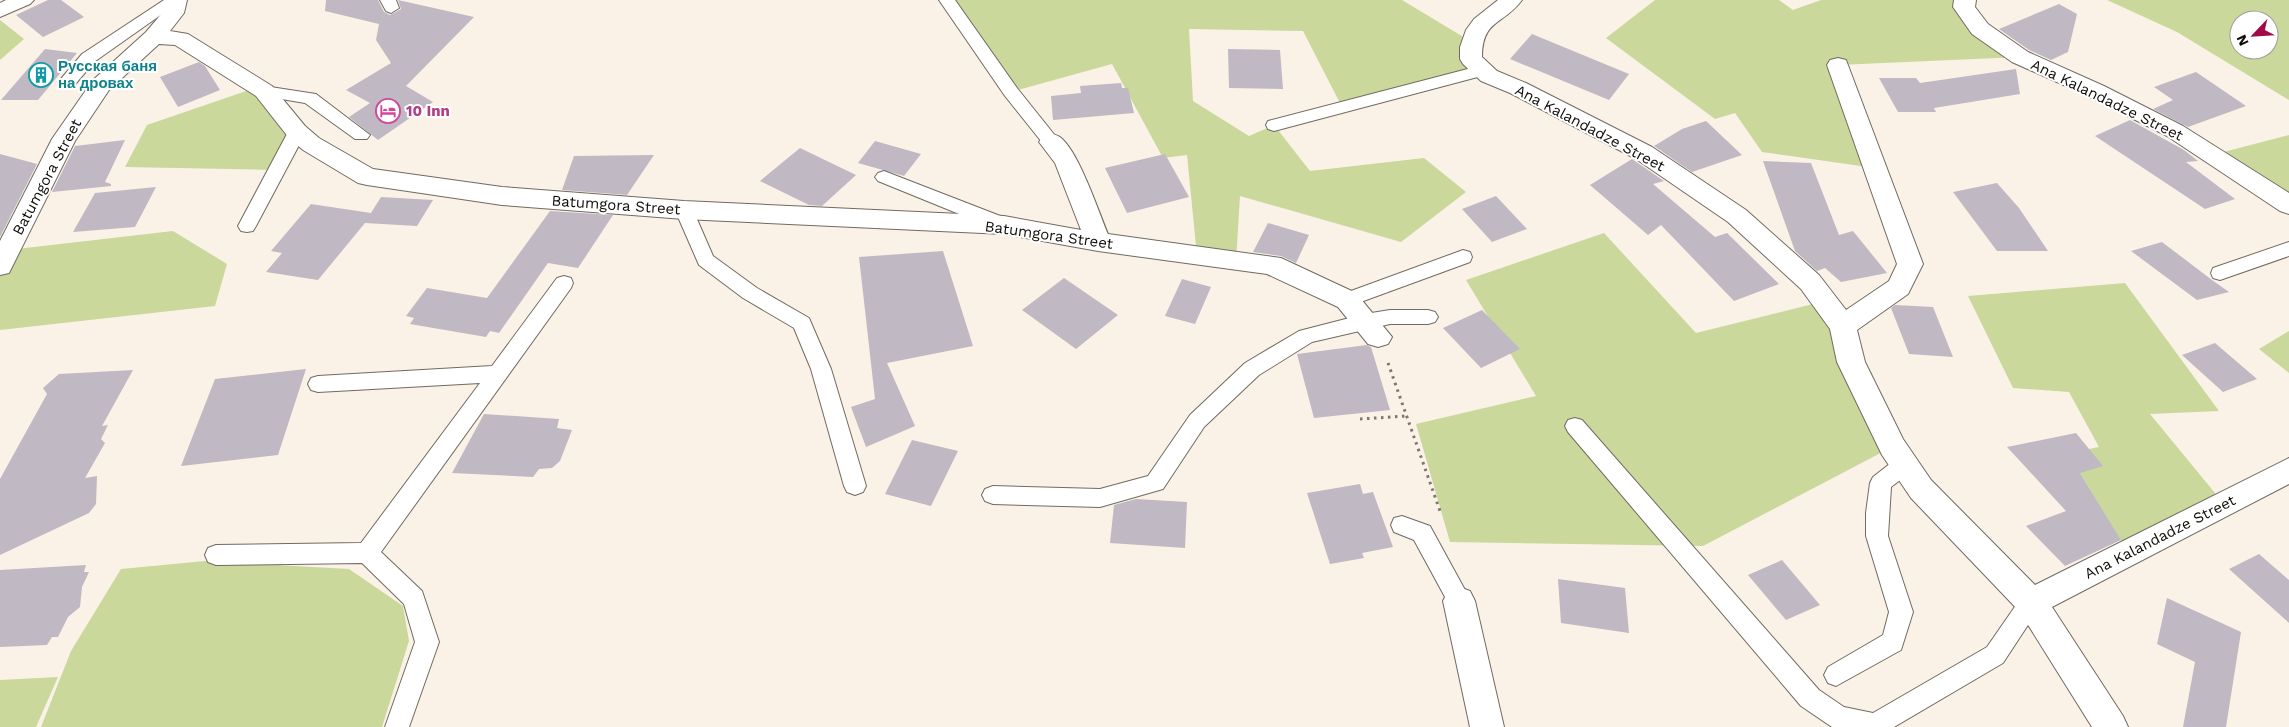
<svg xmlns="http://www.w3.org/2000/svg" width="2289" height="727" font-family="'Work Sans',sans-serif">
	<style>
		.green { fill: #cad89c; fill-rule: evenodd }
		.building { fill: #c0b8c2 }
		.lines { fill: none; stroke-linecap: round; stroke-linejoin: round }
		.lane-casing { stroke: #716a60; stroke-width: 2 }
		.street-casing { stroke: #716a60; stroke-width: 2 }
		.path { stroke: #7c766f; stroke-width: 3; stroke-dasharray: 2.5 4.5; stroke-linecap: butt }
		.lane { fill: #fff; fill-rule: evenodd }
		.street { fill: #fff; fill-rule: evenodd }
		.labels { text-anchor: middle; dominant-baseline: central; stroke-width: 4; stroke-linejoin: round; paint-order: stroke }
		.culture-label { font-size: 15px; font-weight: bold; fill: #0d838f; stroke: #fff; text-anchor: start }
		.street-label { font-size: 15px; fill: #100d09; stroke: #fff }
		.hotel-label { font-size: 15px; font-weight: bold; fill: #b23c85; stroke: #fff; text-anchor: start }
	</style>
	<rect width="100%" height="100%" fill="#faf2e7"/>
	<path class="green" d="M954,0H1402L1470,41L1483,70L1342,107L1303,31L1189,29L1193,101L1249,136L1274,125L1310,171L1424,158L1466,192L1401,242L1240,196L1236,262L1197,256L1187,155L1163,158L1112,64L1011,92Z
		M1655,0H1779L1793,10L1821,0H1965L1964,7L2020,57L1838,65L1875,168L1762,152L1735,113L1715,119L1606,38Z
		M2107,0H2289V100L2177,32ZM2239,20H2269V50H2239Z
		M0,20L24,39L0,60Z
		M252,89L297,132L278,170L125,167L147,125Z
		M2289,135V205L2212,155Z
		M173,231L227,264L215,306L0,330V266L8,250Z
		M1604,233L1696,333L1825,301L1892,447L1703,546L1450,542L1416,424L1536,396L1466,280Z
		M2125,283L2219,411L2150,414L2224,504L2129,554L2068,453L2099,447L2069,392L2013,388L1968,296Z
		M2289,331V373L2259,349Z
		M205,561L349,569L403,606L409,641L382,727H41L71,651L121,569Z
		M58,677L36,727H0V680Z"/>
	<path class="building" d="M48,0H61L84,17L43,37L16,15Z
		M326,0H378L384,12L390,15L401,9L398,0L474,17L406,86L433,102L378,140L349,117L370,103L346,90L391,63L376,40L379,24L325,11Z
		M2059,4L2077,14L2068,52L2051,60L2029,50L1999,29Z
		M1532,34L1629,74L1609,100L1510,59Z
		M45,49L77,53L38,100H1Z
		M1228,49L1280,50L1283,89L1229,88Z
		M199,62L205,66L220,90L178,107L160,77Z
		M2016,69L2020,94L1934,108L1936,112H1898L1879,78H1916L1920,83Z
		M2196,72L2246,106L2188,127L2153,109L2173,100L2154,87Z
		M1121,83L1122,88H1128L1134,113L1053,120L1051,96L1081,93L1080,86Z
		M2130,120L2184,150L2198,161L2186,162L2235,199L2205,209L2095,136Z
		M1706,121L1742,155L1692,172L1654,146L1682,129Z
		M125,140L105,182L111,184V186L52,192L75,146Z
		M875,141L921,154L904,176L858,163Z
		M800,148L856,175L822,206L809,205L760,181Z
		M0,154L37,164L0,237Z
		M1165,154L1189,197L1127,213L1105,168Z
		M654,155L627,195L562,190L574,156Z
		M1632,159L1664,181L1653,184L1715,237L1727,233L1779,284L1734,301L1661,225L1648,235L1590,185Z
		M1763,161L1811,163L1839,235L1853,231L1887,273L1841,282L1825,268L1817,271L1795,251Z
		M1997,183L2019,208L2048,251H1997L1953,192Z
		M156,187L135,227L73,232L95,193Z
		M1496,196L1527,229L1492,242L1462,209Z
		M381,197L433,200L417,226L365,223L318,280L266,272L282,253L271,251L311,204L371,213Z
		M550,211L613,215L578,268L548,263L499,333L490,331L486,337L410,324L414,318L406,316L427,288L487,298Z
		M1268,223L1309,235L1296,263L1281,256L1253,252Z
		M2162,242L2212,280L2229,292L2197,300L2131,251Z
		M943,251L973,346L887,363L915,426L866,447L851,407L875,399L859,257Z
		M1064,278L1118,315L1076,349L1022,310Z
		M1182,279L1211,287L1195,324L1165,316Z
		M1895,305L1933,307L1953,357L1909,354L1891,308Z
		M1482,310L1520,349L1481,368L1443,328Z
		M2215,343L2257,379L2223,392L2182,355Z
		M1367,345L1371,347L1390,410L1314,418L1297,354Z
		M306,369L278,455L181,466L215,379Z
		M133,370L102,426L108,425L101,439L105,443L85,478L97,476L96,504L89,513L0,555V479L47,394L43,388L59,374Z
		M484,414L559,419L557,428L572,430L560,461L552,468L539,469L533,477L452,473Z
		M2076,433L2103,466L2080,473L2121,540L2065,566L2026,526L2066,511L2007,447Z
		M912,440L958,451L931,506L885,494Z
		M1360,484L1363,494L1373,492L1393,547L1362,553L1364,558L1330,564L1307,493Z
		M1136,499L1187,502L1185,548L1110,543L1114,505Z
		M2259,554L2289,580V623L2229,569Z
		M1782,560L1820,605L1786,620L1748,575Z
		M86,565L84,572H89L82,587L80,607L68,617L58,637H52L47,645L0,647V570Z
		M1558,579L1625,588L1629,633L1561,623Z
		M2167,598L2241,632L2226,727H2183L2195,662L2157,644Z"/>
	<g class="lines">
		<defs>
			<path id="lane" d="M164,0H182L94,62L72,88H60L58,84L60,80L82,54Z
				M380,0H396L399,8L391,13L386,11Z
				M939,0H955L1017,88L1057,138L1060,142L1057,146H1045L1005,96Z
				M1483,65L1489,66L1491,70L1489,74L1274,131L1268,129L1266,125L1268,121Z
				M264,86L316,94L370,135L367,139H355L305,103L258,95L256,91L258,87Z
				M297,126L303,128L306,132L256,226L253,231L247,232L241,231L238,226L288,132L291,128Z
				M884,171L1008,219L1011,224L1008,229L1002,230L996,229L878,181L875,177L878,173Z
				M684,204L690,206L693,210L713,256L757,288L809,318L831,369L866,486L863,492L855,495L847,492L844,486L811,369L794,328L743,298L699,265L675,210L678,206Z
				M2289,242V256L2220,280L2213,278L2211,273L2213,268Z
				M1463,250L1470,252L1472,257L1470,262L1347,307L1340,305L1337,300L1340,295Z
				M564,276L571,278L573,283L571,288L381,552L422,591L439,642L409,727H385L415,642L404,604L362,563L216,565L208,562L205,555L208,548L216,545L361,543L480,383L318,392L311,390L308,384L311,378L318,376L492,366L557,278Z
				M1390,310H1428L1435,312L1438,317L1435,322L1428,324H1390L1312,342L1259,375L1204,427L1163,489L1100,507L993,504L985,501L982,495L985,489L993,486L1100,489L1148,476L1190,415L1245,363L1299,331L1365,314Z
				M1575,418L1582,420L1819,690L1844,707L1873,713L1987,647L2023,595L2031,592L2039,595L2043,602L2003,663L1894,727H1832L1801,706L1568,432L1565,426L1568,420Z
				M1904,456L1912,459L1915,465L1912,471L1891,487L1888,536L1913,612L1901,650L1836,686L1828,683L1824,675L1828,667L1883,635L1889,612L1866,536V513L1870,483L1873,477L1896,459Z
				M1402,516L1430,526L1471,601L1467,608L1459,611L1451,608L1414,540L1394,532L1391,525L1394,518Z"/>
			<path id="street" d="M6,0H34L30,4L0,17V3Z
				M165,0H187L184,13L170,31L188,34L272,86L305,126L319,138L373,169L502,187L684,201L1004,216L1081,230L1055,163L1039,142L1043,136C1048,135 1053,133 1058,136C1077,146 1099,213 1108,234L1281,258L1356,293L1392,337L1388,344L1378,347L1368,344L1338,307L1267,274L1098,251L1004,234L684,219L502,205L367,185L358,183L303,150L289,138L256,96L175,45L159,44L109,90L75,141L9,273L0,275V241L52,139L93,80L146,32L163,12Z
				M1498,0H1522C1504,25 1482,19 1482,57L1497,71L1526,83L1652,147L1746,210L1819,275L1846,310L1889,281L1897,264L1827,65L1830,60L1838,58L1846,60L1923,264L1908,294L1857,330L1865,362L1903,439L1931,480L2035,585L2289,458V484L2052,607L2123,716L2128,727H2092L2020,612L1911,498L1882,455L1837,362L1830,329L1801,289L1728,222L1636,159L1510,93L1481,81L1463,64L1460,59V47L1466,30L1474,19Z
				M1954,0H1976L1975,7L1988,24L2028,52L2104,86L2183,126L2289,193V214L2280,211L2167,136L2088,96L2012,62L1972,34L1953,7Z
				M1459,587L1470,591L1475,601L1504,727H1470L1443,601L1448,591Z"/>
		</defs>
		<use href="#lane" class="lane-casing"/>
		<use href="#street" class="street-casing"/>
		<path class="path" d="M1388,363L1440,511
			M1360,419L1407,416"/>
		<use href="#lane" class="lane"/>
		<use href="#street" class="street"/>
	</g>
	<defs>
		<symbol id="building-ring" viewBox="-11 -11 22 22"><circle r="9.5" fill="#fff" stroke="#0f9aa8" stroke-width="1.5"/><path d="M-4-6H4V6H1V3H-1V6H-4ZM-2.5-4.3h1.7v1.8h-1.7ZM.8-4.3h1.7v1.8H.8ZM-2.5-1h1.7V.8h-1.7ZM.8-1h1.7V.8H.8Z" fill="#0f9aa8"/></symbol>
		<symbol id="hotel-ring" viewBox="-11 -11 22 22"><circle r="9.5" fill="#fff" stroke="#d1479c" stroke-width="1.5"/><path d="M-6-4.5h1.5V1H6V5H4.5V3h-9V5H-6ZM-4 0a1.8 1.8 0 1 1 3.6 0ZM.5 0V-2.5h3Q6-2.5 6 0Z" fill="#d1479c"/></symbol>
	</defs>
	<g fill-rule="evenodd">
		<use href="#building-ring" x="27" y="61" width="28" height="28"/>
		<use href="#hotel-ring" x="374" y="97" width="28" height="28"/>
	</g>
	<g class="labels">
		<g class="culture-label">
			<text x="58" y="66">Русская баня<tspan x="58" dy="17">на дровах</tspan></text>
		</g>
		<g class="street-label">
			<text transform="translate(2107 100) rotate(26)">Ana Kalandadze Street</text>
			<text transform="translate(1590 128) rotate(28)">Ana Kalandadze Street</text>
			<text transform="translate(47 177) rotate(-62)">Batumgora Street</text>
			<text transform="translate(616 205) rotate(4)">Batumgora Street</text>
			<text transform="translate(1049 235) rotate(8)">Batumgora Street</text>
			<text transform="translate(2160 537) rotate(-27)">Ana Kalandadze Street</text>
		</g>
		<g class="hotel-label">
			<text x="406" y="111">10 Inn</text>
		</g>
	</g>
	<g transform="translate(2254 35) rotate(245)"><circle r="24" fill="#ffffff" stroke="#9f9e9d"/>
	<path d="M0-4L9 19L0 12L-9 19Z" fill="#a20946"/>
	<text y="-8" font-size="14" font-weight="bold" text-anchor="middle" fill="#100d09">N</text>
	</g>
</svg>
